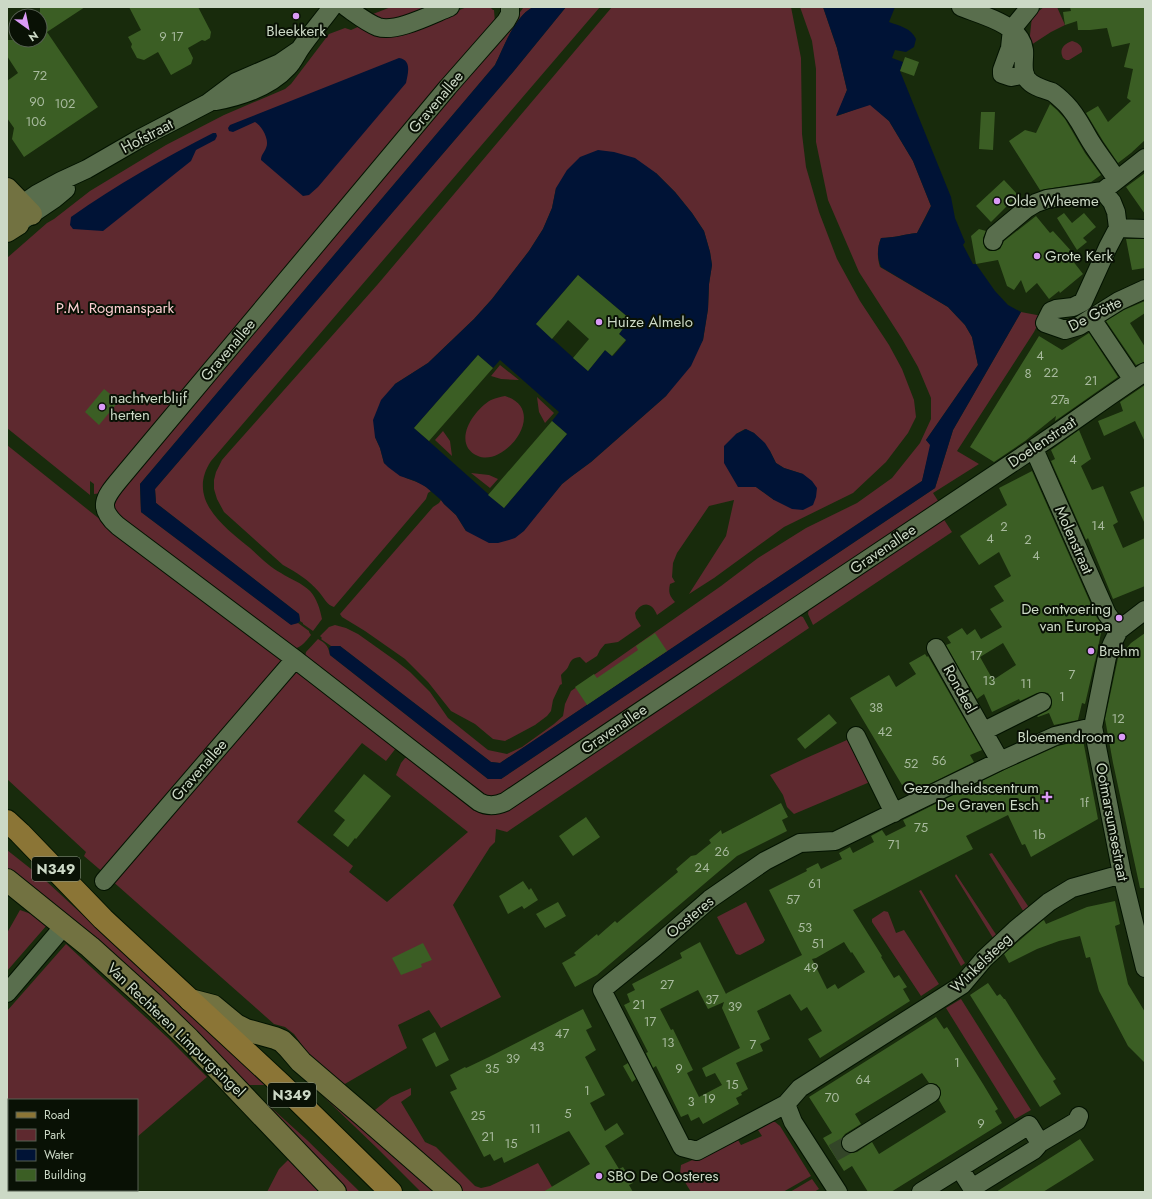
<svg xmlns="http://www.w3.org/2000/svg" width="1152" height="1199" font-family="Jost,sans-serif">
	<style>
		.green { fill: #5e292f; fill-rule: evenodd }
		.water { fill: #001336; fill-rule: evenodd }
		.building { fill: #3b5e24; fill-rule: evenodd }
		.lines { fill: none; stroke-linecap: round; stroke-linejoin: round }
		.street-tunnel { stroke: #334528; stroke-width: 18; stroke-dasharray: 18 9; stroke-linecap: butt }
		.street-casing { stroke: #031300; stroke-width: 20 }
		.secondary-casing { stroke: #031300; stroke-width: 24 }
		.primary-casing { stroke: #031300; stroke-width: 24 }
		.street { stroke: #596e4d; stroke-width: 18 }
		.secondary { stroke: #727241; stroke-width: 22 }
		.primary { stroke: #8b7536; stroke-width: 22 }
		.poi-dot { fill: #da9af6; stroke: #091105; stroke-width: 1.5 }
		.labels { text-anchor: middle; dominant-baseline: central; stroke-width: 4; stroke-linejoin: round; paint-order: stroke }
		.number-label { font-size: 13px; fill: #a8ba9e }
		.shield { fill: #091105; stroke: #929d8c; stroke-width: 1 }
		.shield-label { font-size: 14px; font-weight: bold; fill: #ccd9c6 }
		.poi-label { font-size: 15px; fill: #ccd9c6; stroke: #091105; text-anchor: start }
		.street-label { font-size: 15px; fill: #ccd9c6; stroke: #091105 }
		.park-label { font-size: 15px; fill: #fbced1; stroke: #091105 }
	</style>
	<rect width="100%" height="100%" fill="#182b0c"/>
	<path class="green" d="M391,7H430L397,19H381L372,16L373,14Z
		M467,7H490L493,10H494L495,23L103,493L94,494V484L90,481V495L7,428V258L47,223L54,219L90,191L166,145L224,115L285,89L291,84L329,34L345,28L351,30L360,26L401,33Z
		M525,7H533C514,17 504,47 495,65L140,484L141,512L290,624L298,623L309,631V632L311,635C306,641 302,647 294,649L121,522L114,510L115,496L516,18L523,8Z
		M566,7H600L211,461C186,499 224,527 250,548C260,557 270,567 281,573C290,579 302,583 310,591C317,599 320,609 322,619L313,631L303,624V623L300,621L299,614L156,503L155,489L513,72Z
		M612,7H791L801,58L802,134L806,167L819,212L837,259L860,301L889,345L902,369L914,400L916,417L908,433L886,462L853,493L784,527L714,578L689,594L726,536L734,500L709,506L677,553L673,563L672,577L675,582L670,584C668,593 670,596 675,602L657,615C652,602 642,601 635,613L636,618L641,626L618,642L605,644L600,650L597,656L586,663L580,657C571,658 571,661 568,667C567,670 563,672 561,675L562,684L560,685L553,700L551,711L547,716L535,725L505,741L493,739L475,724L451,711L428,682L405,659L365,631L342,617L340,614L433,507L439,503L441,500L444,504L456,515L466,531L537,514L562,484L572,476L591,462L666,396L703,340L708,309L709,284L712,265L710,252L704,231L692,213L675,192L656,173L556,188L552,208L543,229L529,251L492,299L474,319L428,363L395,384L375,437L380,448L384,463L406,478L422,484L431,491L428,493L426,499L334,607C327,605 324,598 319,592C309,580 296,572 283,565L224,512L217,499L214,489V480L216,472L222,460L228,453L378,284ZM745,429L754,433L770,451L776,463L784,468L803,474L774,500L756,487H738L736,434Z
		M800,7H823L837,48L847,90L837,116L870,104L889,121L913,161L931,206L917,233C905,234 894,238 881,238C877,248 877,257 880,267L948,307L965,325L972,337L978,365L926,440L931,445L922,481L500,763L491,762L340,646H331L321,639L322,638L320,636L329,627L335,625L346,628L358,634L396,661L410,672L430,692L448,718L488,750L507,754L522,747L554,724L563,716L565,704L571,691L721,586L758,558L806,528L857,503L892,478L920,443L931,419V398L918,367L902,339L859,272L828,200L816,142V69L812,41Z
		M1044,7H1057L1065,25L1051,32L1031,45H1029L1032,16Z
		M1072,41C1077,42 1083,46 1082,52L1069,60H1066L1063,58C1059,50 1063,44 1072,41Z
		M1021,312L1042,316L1034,332L957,451L979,464L933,493L942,507L491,802L305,657L306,652L318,639C325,643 328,645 330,655L488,779H501L935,488L953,430Z
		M500,365L519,380L501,379L491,376Z
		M505,396C550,410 504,468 478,456C451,444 473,410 491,400C495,398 500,397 505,396Z
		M537,397L554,413L545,423L539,412Z
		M443,431L450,441L452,456L435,440Z
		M7,445L107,525L286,657L105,874L84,856L86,852L7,779Z
		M471,473L489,475L498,479L490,488Z
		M941,515L952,532L813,625L808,614L810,601Z
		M792,613L803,617L809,628L507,832L496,829L495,842L490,847L453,905L501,997L441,1028L429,1010L398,1025L407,1048L343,1085L313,1060L294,1034L285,1027L274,1024L110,879L293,668L396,748L386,761L362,743L297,822L353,866L349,872L387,902L468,832L396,775L401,763L405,758L414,757L481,809Z
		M856,736L877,779L794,814L787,807L783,795L770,775L804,759Z
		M7,850L45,880L266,1085H247L7,873Z
		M992,853L1030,909L1025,914L989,854Z
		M956,874L997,936L993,938L955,876Z
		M921,890L965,963L961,966L919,891Z
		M746,902L765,940L763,943L740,955L736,954L717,917Z
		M20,910L34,915L47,925L7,971V933Z
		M884,911L888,912L896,933L904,930L939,984L921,996L872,922V919Z
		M66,944L168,1038L207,1077L137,1137V1100H9V1190H73L71,1192H7V1011Z
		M961,999L1031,1110L1015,1119L946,1008Z
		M276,1051L375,1132L440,1192H421L378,1149Z
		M411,1088V1095L401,1102L425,1142L436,1147L475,1186L481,1188L490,1186L538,1163L555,1192H462L370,1114L391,1097Z
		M254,1092L307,1140L360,1192H344Z
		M772,1122H775L780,1126L811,1176L783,1192H691L680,1174L681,1165L738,1140L741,1145L762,1136L758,1130Z
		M289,1159L320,1192H267L279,1169Z
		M812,1179L819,1189L814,1192H790Z"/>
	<path class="water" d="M533,7H566L513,72L155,489L156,503L299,614L300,621L298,623L291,625L141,512L140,484L495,65C504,47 514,17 533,7Z
		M823,7H895L889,22C900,26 911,28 916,39L914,47L906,52L895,50L892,58L903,62L900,71L951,197L955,218L965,242L963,245L973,264H976L995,291L1008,305L1021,312L953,430L935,488L501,779H488L330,655L329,648L331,646H340L491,762L500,763L922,481L930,445L926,440L978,365L972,337L965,325L948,307L881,267C877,257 877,248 881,238C894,238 905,234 917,233L924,220L931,206L913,161L889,121L870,105L836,116L847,90L837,48Z
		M399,58C412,60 408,73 406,83L318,187L309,195L303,196L261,160C261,155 264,153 266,148C270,140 262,126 255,122L233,132L229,131L228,128L230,125Z
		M213,133H216L217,136L215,140L196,150L191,161L103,231L73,229L70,225L71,217C116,185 164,158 213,133Z
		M598,150L614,152L635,158L656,173L675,192L692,213L704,231L710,252L712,265L709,284L708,309L703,340L691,366L666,396L591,462L572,476L562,484L524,531L515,538L509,540L498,543H489L466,531L456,515L444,504L441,500L426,487L415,481L400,476L388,467L384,463L380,448L375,437L373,420L381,400L395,384L428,363L474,319L492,299L529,251L543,229L552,208L556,188L567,170L580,157ZM578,275L630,319L619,334L626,341L613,356L605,350L588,371L536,324ZM478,355L493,368L500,360L559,412L552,421L567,434L504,508L414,428Z
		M746,429L754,433L765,443L770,451L776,463L784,468L803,474L812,481L817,488L816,497L813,505L803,510L792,509L774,500L756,487H738L724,463V446L736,434Z"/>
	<path class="building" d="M40,7H85L47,32L98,107L24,157L12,139L14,128L7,118V81L18,73L7,56V40H40Z
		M129,7H198L211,32L210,38L205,41L202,40L188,48L193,58L191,64L171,75L158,52L144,60L137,58L131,47L132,44L128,37L141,30Z
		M1070,7H1145V140L1131,153L1118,163L1103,141L1086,113L1098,106L1108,122L1131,101L1127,98L1133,69L1124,67L1130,43L1112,47L1107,28L1090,30H1078L1077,21L1065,25L1063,12L1071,11Z
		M905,57L919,62L914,76L900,71Z
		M1050,104L1057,110L1065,119L1085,153L1101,175L1091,182L1046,189L1040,190L1009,141L1025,130L1036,133Z
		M981,112H995L993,150L979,149Z
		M1145,173V214L1126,187Z
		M1004,180L1018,195L991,222L976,206Z
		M1064,213L1072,223L1084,213L1096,227L1083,238L1087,242L1077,250L1057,218Z
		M1036,216L1050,233L1053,231L1073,253L1069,256L1083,274L1060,293L1059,291L1049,299L1037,283L1026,293L1021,280L1014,290L1007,286L998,260L976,264L971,236L979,229L986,231L983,238V243L985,248L989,251H995L1000,249L1004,241Z
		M1126,239H1145V268L1132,270Z
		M578,275L630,319L619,334L626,340L612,356L605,350L588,371L573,358L589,339L568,320L552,339L536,324Z
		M1145,301V313L1130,323L1145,347V362L1136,365L1106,321L1124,310Z
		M1089,333L1118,377L1055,421L1056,416L1025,441L994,462L970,447L1039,336L1062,350Z
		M478,355L493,368L429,441L414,428Z
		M1145,385V442L1135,421L1104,436L1098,421L1123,411L1120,402Z
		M104,389L119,401L99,425L85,412Z
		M552,421L567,434L504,508L488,495Z
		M1079,430L1091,459L1081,466L1092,490L1103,486L1118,522L1113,525L1123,548L1145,538V586L1113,599L1088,538L1086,540L1051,461L1055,459L1051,450Z
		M1032,471L1097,618L1101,623V633L1095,662V661L1085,704L1082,703L1078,720L1054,725L1049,713L1038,717L1037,716L1047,711L1051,708L1052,703L1051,697L1048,693L1043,692L1037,693L1020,701L1019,699L992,712L984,694L977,699L946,645L951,643L947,637L962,628L967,635L975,629L981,639L1002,627L990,609L1004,601L994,586L1011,576L999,552L979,565L960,536L1007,505L999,488ZM1003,643L1016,665L993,680L980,657Z
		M1145,486V524L1130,492Z
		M655,633L667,651L587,705L575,687L594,674L597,678L638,650L636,646Z
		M1145,633V888H1140L1113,763L1105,719L1118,658L1131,643Z
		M925,654L927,657L928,656L982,750L970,755L974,762L911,793L906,783L902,785L850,698L889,675L896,687L916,674L909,663Z
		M829,714L837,723L805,749L797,739Z
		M1083,740L1098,819L1031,857L1025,844L1022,845L1008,815L966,836L973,849L853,910L882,956L881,957L894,978L899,975L907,987L903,989L910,1001L820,1058L808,1039L822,1031L807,1007L801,1011L790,994L778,1000L757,1011L770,1039L760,1044L763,1051L736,1063L748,1089L741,1093L742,1095L736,1098L739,1104L703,1124L699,1117L691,1121L688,1114L681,1117L656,1066L653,1068L646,1053L648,1052L624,1005L630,1002L627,994L635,990L632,984L682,958L680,953L700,942L726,994L727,993L802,955L769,890L807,871L806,869L818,863L821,869L842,859L839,853L850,847L853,853L874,842L871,836L882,830L886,836L906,826L903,820L1004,770L1058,746ZM844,942L851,953L852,952L865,972L838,989L835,984L827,989L812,959L816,958ZM698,990L708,1009L724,1002L722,1008L740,1048L702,1068L706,1077L715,1073L722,1085L699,1097L687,1073L693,1070L673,1029L671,1030L660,1009Z
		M364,774L391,796L356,839L355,838L348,847L333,835L345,820L334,811Z
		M781,803L788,817L782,820L787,831L737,856L597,975L575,987L562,963L576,955L574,953L597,934L598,936L615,921L617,923L678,872L676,869L691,856L696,855L711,843L709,840L721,830L722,834Z
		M586,817L600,837L573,856L559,836Z
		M523,881L529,890L531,888L538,900L524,909L522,906L508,914L499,896Z
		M1115,901L1120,924L1115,926L1128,984L1145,1012V1063L1128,1046L1099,991L1090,957L1086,958L1080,936L1059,941L1037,949L1009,963L1004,954L1042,921L1044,920L1046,924L1087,907Z
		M558,902L566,916L545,928L536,914Z
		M423,943L432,960L421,964L422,967L401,975L392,958Z
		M988,983L997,996L1000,994L1004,999H1005L1040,1055L1056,1079L1053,1081L1061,1094L1040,1107L970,995Z
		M583,1009L592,1027L586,1030L596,1050L585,1057L605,1095L590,1103L605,1131L617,1123L624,1134L605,1146L619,1169L623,1167L633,1183L629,1185L633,1192H543L590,1164L569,1131L504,1163L502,1157L494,1161L490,1154L484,1157L450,1092L457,1089L450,1075L465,1067L466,1068L489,1057Z
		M936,1017L944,1029L947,1027L983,1084L998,1109L995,1111L1002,1123L891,1192H868L852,1166L844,1171L823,1138L832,1133L809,1097ZM922,1073L929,1083L936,1084L940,1088L941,1093L939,1100L946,1112L879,1154L872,1142L857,1152L852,1153L846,1152L842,1149L841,1143L842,1138L845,1134L861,1124L855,1114Z
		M435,1032L449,1060L436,1067L422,1039Z
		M628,1063L636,1079L632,1082L623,1066Z
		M1080,1139L1094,1160L1072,1174L1043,1192H996Z"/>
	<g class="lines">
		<path class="street-tunnel" d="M833,1153L851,1143"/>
		<defs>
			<path id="street" d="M346,7C356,14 367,23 378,27C396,33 432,14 450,7
				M510,7V14L506,21L448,87L120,479C104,498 97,508 118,526L295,659L479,802C488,807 496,806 505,802C681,684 857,565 1033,449C1071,424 1107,397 1145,372
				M961,7C981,15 1021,24 1024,50C1025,59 1021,71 1027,79C1033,87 1044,89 1052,92C1057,95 1062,100 1066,104C1077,115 1083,129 1091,142C1099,155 1109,167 1117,180
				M1025,74L1011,77L1002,74V70L1010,48L1012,29L1030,7
				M216,101C242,96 270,87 288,67C293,62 296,55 300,49C310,34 322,21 332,7
				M1145,158L1103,191L1112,202L1116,212L1118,228L1108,247L1083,302L1073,307L1056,309L1051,311L1045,323L1065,330L1079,326L1119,301L1145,289
				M11,212L37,194L61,181L87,169L139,139L208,103L236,82L280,63L299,50
				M20,222L54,199L66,189
				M1118,228L1145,229
				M993,241L995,235L1026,209L1036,203L1047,199L1103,191
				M1092,319L1133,380
				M1034,449L1107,614L1119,630
				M1145,610L1119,630L1112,644L1107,657L1093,727L1122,874L1145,968
				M936,648L1000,761L1055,736L1093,727
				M984,731L1042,702
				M856,736L894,813
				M104,881L295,659
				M7,993L64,926
				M786,1104L697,1151L682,1147L602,990L655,947L710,899L765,861L800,843L835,841L1000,761
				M851,1143L931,1093
				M1040,1143L1077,1121L1079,1116
				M838,1192L793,1122L786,1104L800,1088L962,985L984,959L1015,930L1049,902L1072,888L1122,874
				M921,1192L1029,1125L1040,1143L1034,1150L972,1188L960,1169"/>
			<path id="secondary" d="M7,189L31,214
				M7,210L18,224L7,231
				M7,880L90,947L154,1005L189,1039L335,1192
				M190,1000L213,1006L236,1025L246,1030L275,1038L282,1041L289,1048L301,1062L364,1116L451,1192"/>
			<path id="primary" d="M7,821L20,833L103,919L283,1086L391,1192"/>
		</defs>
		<use href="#street" class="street-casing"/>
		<use href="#secondary" class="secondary-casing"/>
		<use href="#primary" class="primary-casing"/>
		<use href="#street" class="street"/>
		<use href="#secondary" class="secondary"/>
		<use href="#primary" class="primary"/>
	</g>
	<g class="poi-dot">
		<circle cx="296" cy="16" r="4"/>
		<circle cx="997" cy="201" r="4"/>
		<circle cx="1037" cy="256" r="4"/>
		<circle cx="599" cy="322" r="4"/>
		<circle cx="102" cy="407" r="4"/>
		<circle cx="1119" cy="618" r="4"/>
		<circle cx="1091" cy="651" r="4"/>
		<circle cx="1122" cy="737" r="4"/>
		<path d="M1045 791h4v4h4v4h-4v4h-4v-4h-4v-4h4z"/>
		<circle cx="599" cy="1176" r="4"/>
	</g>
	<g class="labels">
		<g class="number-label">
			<text x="163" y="36">9</text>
			<text x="177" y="36">17</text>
			<text x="40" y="75">72</text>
			<text x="37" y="101">90</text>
			<text x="65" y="103">102</text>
			<text x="36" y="121">106</text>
			<text x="1040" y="355">4</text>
			<text x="1051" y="372">22</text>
			<text x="1028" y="373">8</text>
			<text x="1091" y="380">21</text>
			<text x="1060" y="399">27a</text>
			<text x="1073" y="459">4</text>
			<text x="1098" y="525">14</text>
			<text x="1004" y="526">2</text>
			<text x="990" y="538">4</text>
			<text x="1028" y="539">2</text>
			<text x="1036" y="555">4</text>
			<text x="976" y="655">17</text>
			<text x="1072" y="674">7</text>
			<text x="989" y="680">13</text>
			<text x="1026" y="683">11</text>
			<text x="1062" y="696">1</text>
			<text x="876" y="707">38</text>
			<text x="1118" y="718">12</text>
			<text x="885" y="731">42</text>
			<text x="939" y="760">56</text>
			<text x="911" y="763">52</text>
			<text x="1084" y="802">1f</text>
			<text x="921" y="827">75</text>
			<text x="1039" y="834">1b</text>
			<text x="894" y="844">71</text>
			<text x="722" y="851">26</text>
			<text x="702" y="867">24</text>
			<text x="815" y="883">61</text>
			<text x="793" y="899">57</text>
			<text x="805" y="927">53</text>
			<text x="818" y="943">51</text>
			<text x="811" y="967">49</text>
			<text x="667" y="984">27</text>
			<text x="712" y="999">37</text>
			<text x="639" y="1004">21</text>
			<text x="735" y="1006">39</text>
			<text x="650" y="1021">17</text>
			<text x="562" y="1033">47</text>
			<text x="668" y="1042">13</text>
			<text x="753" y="1044">7</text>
			<text x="537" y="1046">43</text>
			<text x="513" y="1058">39</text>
			<text x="957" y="1062">1</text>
			<text x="492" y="1068">35</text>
			<text x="679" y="1068">9</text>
			<text x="863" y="1079">64</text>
			<text x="732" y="1084">15</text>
			<text x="587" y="1090">1</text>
			<text x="832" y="1097">70</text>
			<text x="709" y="1098">19</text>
			<text x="691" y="1101">3</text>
			<text x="568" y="1113">5</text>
			<text x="478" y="1115">25</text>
			<text x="981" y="1123">9</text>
			<text x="535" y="1128">11</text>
			<text x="488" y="1136">21</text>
			<text x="511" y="1143">15</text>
		</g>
		<g class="shield">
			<rect x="32" y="857" width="48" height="24" rx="3"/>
			<rect x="268" y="1083" width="48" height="24" rx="3"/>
		</g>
		<g class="shield-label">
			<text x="56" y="869">N349</text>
			<text x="292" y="1095">N349</text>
		</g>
		<g class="poi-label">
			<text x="296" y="31" text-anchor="middle">Bleekkerk</text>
			<text x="1005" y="201">Olde Wheeme</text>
			<text x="1045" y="256">Grote Kerk</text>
			<text x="607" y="322">Huize Almelo</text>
			<text x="110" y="398">nachtverblijf<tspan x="110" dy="17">herten</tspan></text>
			<text x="1111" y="609" text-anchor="end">De ontvoering<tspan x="1111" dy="17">van Europa</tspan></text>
			<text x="1099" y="651">Brehm</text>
			<text x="1114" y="737" text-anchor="end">Bloemendroom</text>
			<text x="1039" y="788" text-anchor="end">Gezondheidscentrum<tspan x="1039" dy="17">De Graven Esch</tspan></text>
			<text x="607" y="1176">SBO De Oosteres</text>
		</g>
		<g class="street-label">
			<text transform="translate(436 102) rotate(-50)">Gravenallee</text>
			<text transform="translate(147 136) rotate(-28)">Hofstraat</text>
			<text transform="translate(1095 314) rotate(-27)">De Götte</text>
			<text transform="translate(228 350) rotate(-50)">Gravenallee</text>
			<text transform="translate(1042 442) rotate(-34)">Doelenstraat</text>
			<text transform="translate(1074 540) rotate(66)">Molenstraat</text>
			<text transform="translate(883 549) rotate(-34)">Gravenallee</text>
			<text transform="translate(960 689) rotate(61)">Rondeel</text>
			<text transform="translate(614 729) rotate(-34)">Gravenallee</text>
			<text transform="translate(199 770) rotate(-49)">Gravenallee</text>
			<text transform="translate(1112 822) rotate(79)">Ootmarsumsestraat</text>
			<text transform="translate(690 917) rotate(-40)">Oosteres</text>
			<text transform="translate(981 963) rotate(-44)">Winkelsteeg</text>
			<text transform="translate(176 1030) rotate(44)">Van Rechteren Limpurgsingel</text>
		</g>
		<g class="park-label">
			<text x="115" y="308">P.M. Rogmanspark</text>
		</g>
	</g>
	<rect width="1152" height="1199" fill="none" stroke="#ccd9c6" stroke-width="16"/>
	<rect x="8" y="1099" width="130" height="92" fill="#091105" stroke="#576152"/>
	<rect x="16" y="1112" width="20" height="6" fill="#8b7536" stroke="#576152"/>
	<text x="44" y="1119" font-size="12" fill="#ccd9c6">Road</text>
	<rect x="16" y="1129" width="20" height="12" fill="#5e292f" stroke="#576152"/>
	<text x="44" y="1139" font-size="12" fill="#ccd9c6">Park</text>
	<rect x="16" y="1149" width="20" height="12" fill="#001336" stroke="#576152"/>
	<text x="44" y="1159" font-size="12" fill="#ccd9c6">Water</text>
	<rect x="16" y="1169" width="20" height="12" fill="#3b5e24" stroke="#576152"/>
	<text x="44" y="1179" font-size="12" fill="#ccd9c6">Building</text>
	<g transform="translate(28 28) rotate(147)"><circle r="19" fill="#091105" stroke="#576152"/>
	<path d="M0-3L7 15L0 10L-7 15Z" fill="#da9af6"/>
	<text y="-6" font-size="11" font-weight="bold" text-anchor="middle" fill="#ccd9c6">N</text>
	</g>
</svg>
